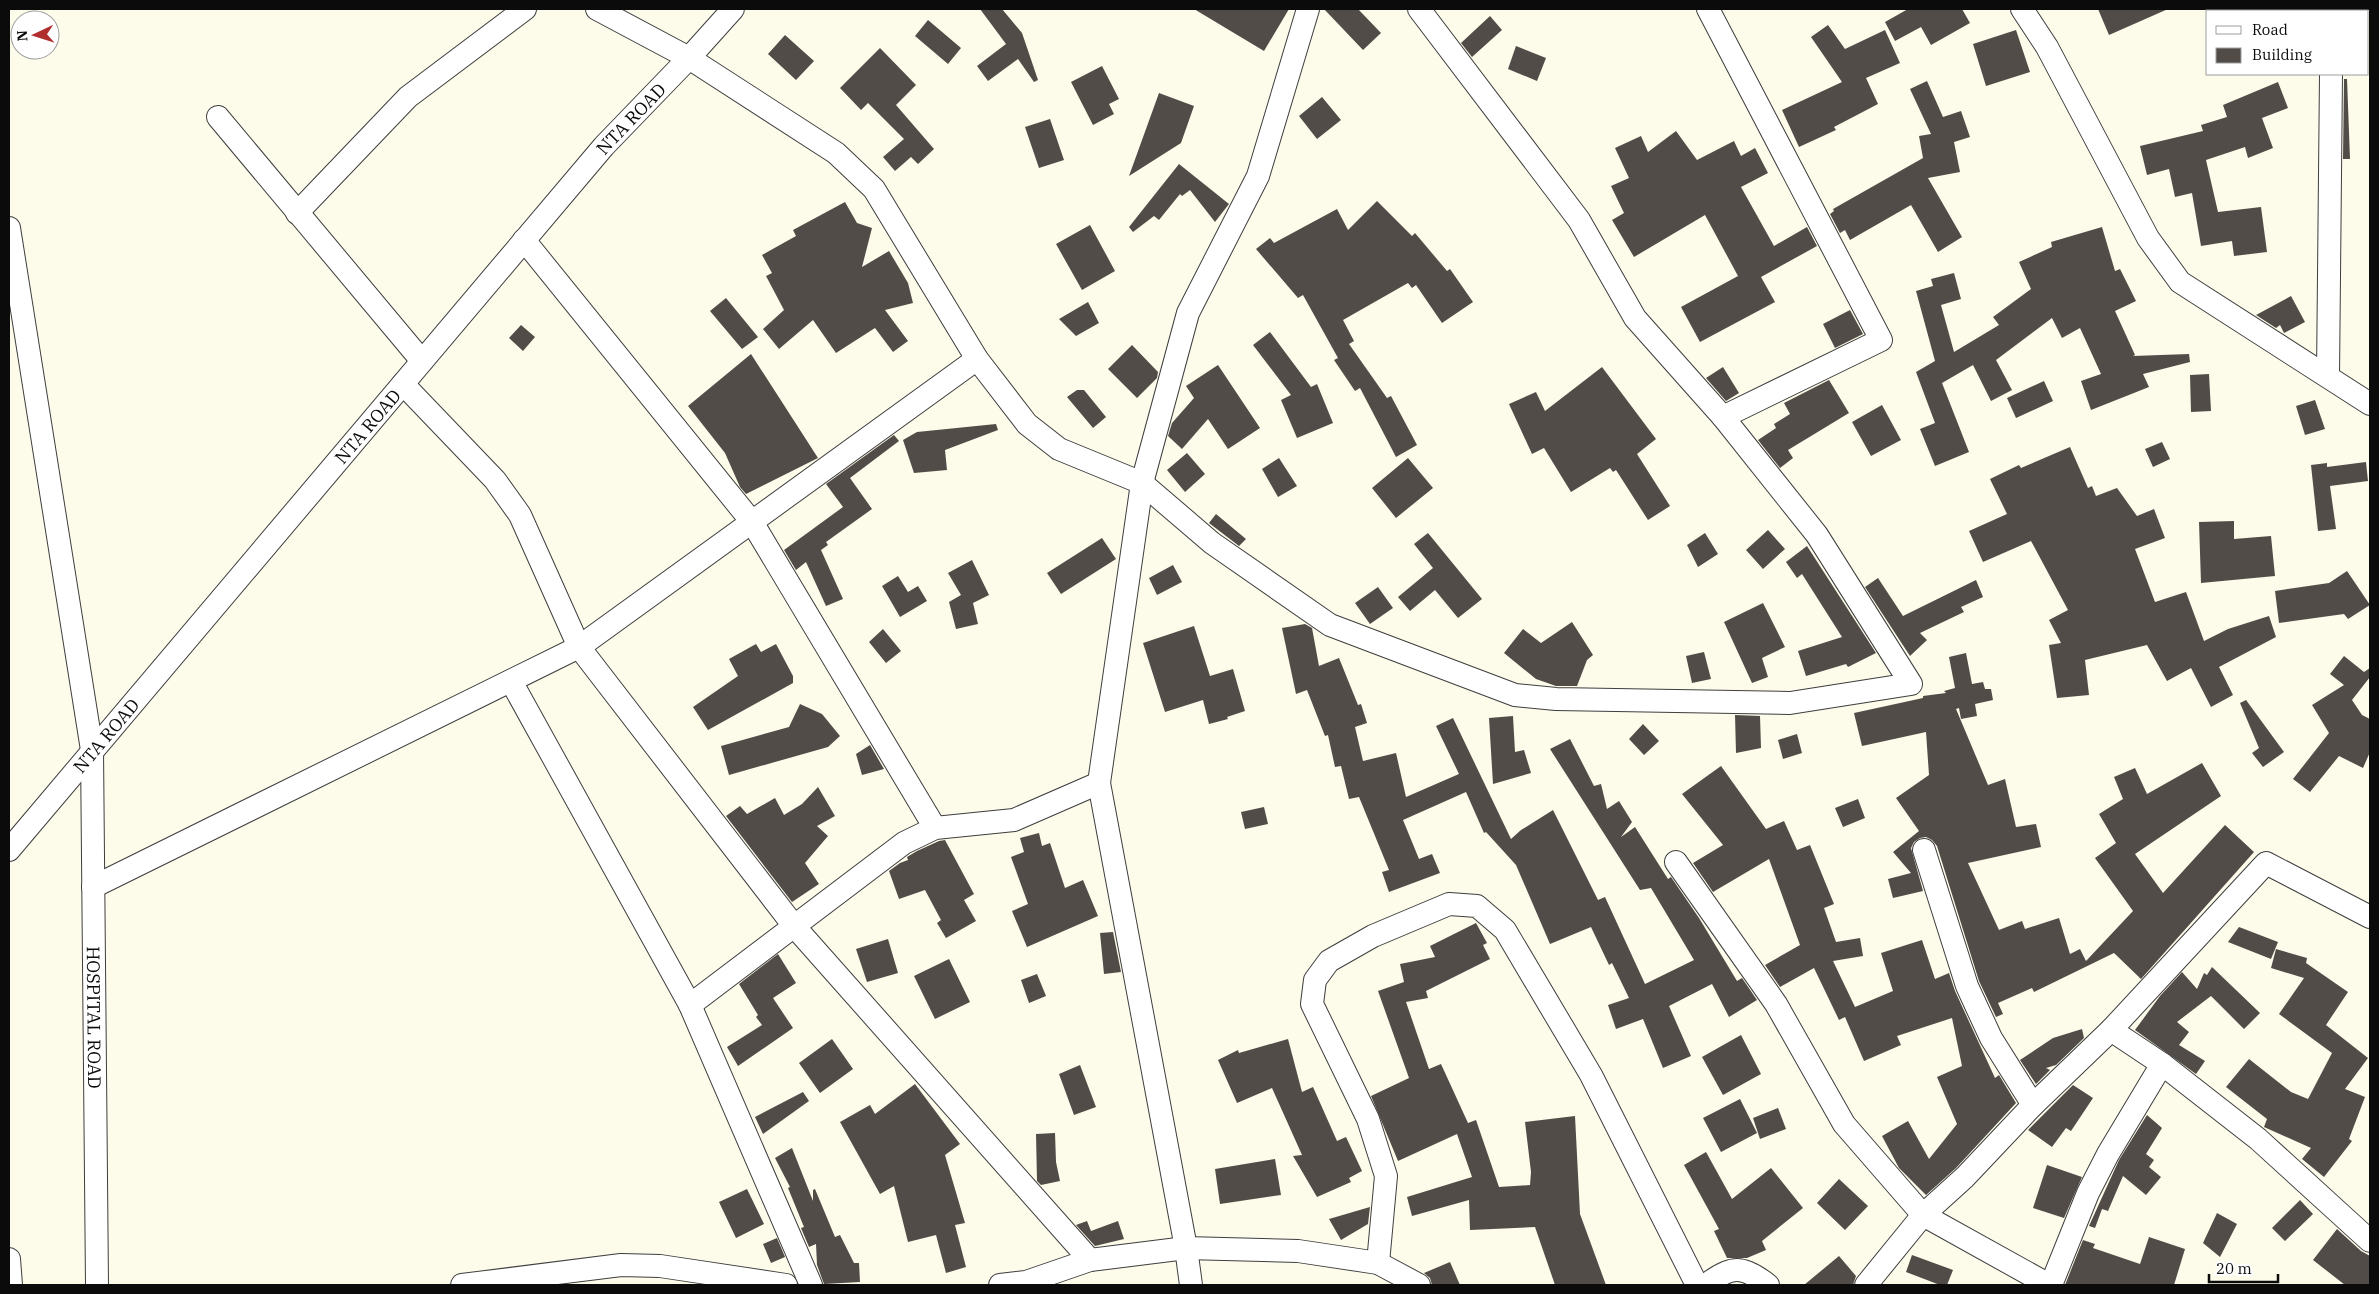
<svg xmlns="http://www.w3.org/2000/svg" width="2379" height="1294" font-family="'IBM Plex Serif',serif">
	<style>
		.building { fill: #524c48 }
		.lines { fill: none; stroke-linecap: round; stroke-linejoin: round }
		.minor-casing { stroke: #3e3e3e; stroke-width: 24 }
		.minor { stroke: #fff; stroke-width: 22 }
		.labels { text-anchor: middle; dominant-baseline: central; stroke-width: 5; stroke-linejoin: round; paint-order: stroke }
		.street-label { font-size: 18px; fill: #0b0b0b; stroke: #fff }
	</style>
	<rect width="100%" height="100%" fill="#fdfbea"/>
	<path class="building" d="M980,9H1002L1022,33L1038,80L1034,82L1018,59L988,81L977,66L1006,44Z
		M1194,9H1289L1264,51Z
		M1324,9H1358L1381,33L1363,50Z
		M1908,9H1962L1970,23L1931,45L1921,27L1895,41L1885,22Z
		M2098,9H2168L2109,35Z
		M1490,16L1502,30L1472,57L1461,43Z
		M928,20L961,48L948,64L915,36Z
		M1828,25L1845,49L1885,30L1900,63L1866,78L1878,104L1834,127L1836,130L1799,147L1782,110L1842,82L1811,37Z
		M2016,30L2030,72L1986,86L1973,44Z
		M785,35L814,61L796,80L768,54Z
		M1516,46L1546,58L1537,81L1508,69Z
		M880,48L916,85L896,105L934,149L918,164L911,157L895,171L883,157L904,139L868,103L861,110L840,88Z
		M1102,66L1119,99L1109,104L1114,114L1093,125L1071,82Z
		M2344,79H2347L2350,159H2343Z
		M1927,81L1943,117L1961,111L1970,137L1954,142L1960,172L1928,178L1962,237L1938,252L1911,205L1850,240L1845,230L1840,233L1830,214L1834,211L1833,209L1923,158L1919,136L1931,134L1910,89Z
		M2278,82L2288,108L2262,118L2273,148L2248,158L2245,147L2206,160L2218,212L2261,207L2267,252L2234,256L2232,241L2201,246L2192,193L2175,197L2169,169L2147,175L2140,146L2203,131L2201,125L2227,117L2223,105Z
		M1159,93L1194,106L1181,143L1129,176Z
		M1322,97L1341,120L1317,139L1299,116Z
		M1050,119L1064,160L1039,168L1025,127Z
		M1676,131L1697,160L1734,141L1741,156L1755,148L1768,173L1741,187L1774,246L1807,227L1817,246L1761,277L1775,302L1700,342L1681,307L1738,276L1705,215L1634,257L1612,220L1624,213L1611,186L1629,178L1615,148L1641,136L1648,152Z
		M1179,164L1229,204L1215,222L1190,190L1182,196L1180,194L1159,220L1154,216L1133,232L1129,227Z
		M1377,201L1412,236L1415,233L1447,271L1450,269L1473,302L1442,323L1416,285L1412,288L1408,283L1343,320L1354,341L1349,344L1387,398L1391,396L1417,445L1396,457L1360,388L1355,391L1334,360L1338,358L1303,295L1298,298L1256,249L1270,238L1274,243L1337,209L1348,230Z
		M845,202L857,223L872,228L862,267L889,251L908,283L913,303L885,310L908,341L893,352L875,328L836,353L813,320L779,349L763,329L784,310L766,276L772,273L762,255L796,236L793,230Z
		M1090,225L1115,271L1082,290L1056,244Z
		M2102,227L2115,271L2120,269L2136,301L2115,311L2135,355L2133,356L2189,354L2190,362L2143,374L2149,387L2091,410L2081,381L2101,374L2080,328L2062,338L2052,318L1996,360L2012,390L1991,401L1973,365L1942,383L1969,452L1935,466L1920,429L1935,423L1916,372L1935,361L1916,291L1933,286L1931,279L1954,273L1961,299L1941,305L1954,352L1999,325L1993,317L2031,289L2019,262L2052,247L2051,242Z
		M2291,296L2305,322L2284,333L2280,325L2276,328L2256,315Z
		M726,298L758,337L742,349L710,311Z
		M1088,302L1099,323L1076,336L1059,319Z
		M1850,310L1863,334L1835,348L1823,324Z
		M521,325L535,337L523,351L509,338Z
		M1270,332L1311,387L1317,384L1333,423L1297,438L1281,400L1291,395L1253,345Z
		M1132,345L1158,372L1157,378L1137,398L1108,369Z
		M751,354L818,458L746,494L740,487L725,453L688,406Z
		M1218,365L1260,428L1228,449L1208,419L1182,449L1168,436L1172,423L1194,398L1186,386Z
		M1602,367L1656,439L1637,454L1670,506L1648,520L1616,470L1613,472L1610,468L1571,492L1544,448L1532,454L1509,404L1536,392L1545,411Z
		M1723,367L1739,393L1726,401L1706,378Z
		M2209,374L2211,411L2191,412L2190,375Z
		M1829,380L1849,413L1788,450L1793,458L1780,468L1758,440L1776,428L1774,424L1790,414L1784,403Z
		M2044,381L2053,401L2016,418L2007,398Z
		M1077,390H1084L1106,417L1093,428L1067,397Z
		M2315,400L2325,429L2305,435L2296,406Z
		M1882,405L1901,440L1871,456L1852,422Z
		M996,424L998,430L945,450L947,470L914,473L903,440L917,432Z
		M894,435L899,441L850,478L872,509L826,542L828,545L821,550L843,599L826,606L806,562L796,570L784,550L843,507L826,484Z
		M2162,442L2170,459L2153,467L2145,449Z
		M2070,447L2088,488L2092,486L2096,496L2117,488L2137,516L2154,509L2165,538L2135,549L2155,602L2186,592L2204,641L2228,629L2269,616L2276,637L2219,667L2233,695L2211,707L2191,668L2167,681L2147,645L2085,660L2089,695L2057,698L2049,645L2061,643L2049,620L2068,610L2031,541L1983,562L1969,531L2007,514L1990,479L2019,465L2021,468Z
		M1187,453L1205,474L1185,492L1167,470Z
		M1279,458L1297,486L1278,497L1262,469Z
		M1408,458L1433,488L1396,518L1372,488Z
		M2366,462L2368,481L2330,486L2336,529L2318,531L2311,465L2327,463V467Z
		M1216,514L1246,539L1239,546L1209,523Z
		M2234,521V539L2271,536L2275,576L2201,583L2199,522Z
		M1768,530L1785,549L1763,569L1746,550Z
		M1428,533L1482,599L1458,618L1435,590L1410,611L1398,597L1433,568L1414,544Z
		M1705,533L1718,554L1698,567L1687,545Z
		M1102,538L1116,559L1061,594L1047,573Z
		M1807,546L1876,653L1848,667L1846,664L1806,676L1798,651L1842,637L1802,574L1797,578L1786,562Z
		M972,560L989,595L973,603L978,624L956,629L949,602L961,595L948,573Z
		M1173,565L1182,582L1157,595L1149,578Z
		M2347,571L2370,605L2348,619L2344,614L2279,623L2275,591L2329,583Z
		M898,576L908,592L918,586L927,601L900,617L882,586Z
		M1878,578L1903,616L1976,580L1983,597L1961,607L1964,612L1920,633L1927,640L1910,656L1865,587Z
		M1378,587L1393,608L1370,624L1355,603Z
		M1763,603L1785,647L1762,658L1768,677L1752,683L1724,622Z
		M1572,622L1593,655L1587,660L1577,686H1556L1536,679L1504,653L1523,629L1541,643Z
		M1305,624L1312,628L1319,666L1339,658L1358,705L1361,704L1367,723L1355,727L1363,761L1396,753L1406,797L1459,774L1436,726L1453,718L1511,839L1521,830L1553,810L1598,900L1605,897L1645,984L1694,960L1651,888L1640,890L1550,749L1570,739L1594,786L1601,784L1607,809L1619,801L1632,822L1621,837L1635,827L1668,879L1671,877L1699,918L1737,981L1742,978L1757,1000L1729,1017L1712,984L1669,1006L1691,1056L1663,1068L1643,1019L1616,1029L1608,1005L1629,998L1612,963L1609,965L1591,927L1550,944L1516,865L1486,832L1484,833L1466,792L1403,820L1419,859L1432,854L1440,873L1389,892L1382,872L1389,870L1359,797L1349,799L1341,766L1335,767L1328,735L1325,736L1307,690L1296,694L1282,628Z
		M1194,626L1210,676L1233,669L1245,711L1227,717L1228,719L1209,724L1203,700L1165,712L1143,643Z
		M883,629L901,651L886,663L869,642Z
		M756,644L761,652L776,644L793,676V683L708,730L693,707L738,676L729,659Z
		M1704,652L1711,679L1692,683L1686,656Z
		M1966,653L1972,684L1983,682L1985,689H1991L1993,700L1975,704L1977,716L1961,719L1959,708L1956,709L1988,785L2005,779L2016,827L2036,824L2041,847L1968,863L1999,930L2022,921L2025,929L2059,918L2070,954L2080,949L2086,961L2133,911L2095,858L2116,843L2099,814L2123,799L2114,777L2135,768L2147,794L2202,763L2221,796L2135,854L2163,893L2225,825L2254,852L2141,979L2114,953L2034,992L2032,988L1998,1003L2003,1014L1996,1017L1979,981L1937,846L1932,840L1926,837L1920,838L1914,842L1911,848L1923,891L1893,898L1888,879L1911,873L1893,852L1919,831L1896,798L1929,775L1926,732L1862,746L1854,713L1923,698V696L1946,693L1944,691L1955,688L1949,657Z
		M2344,656L2364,672L2370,668V677L2352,700L2362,715L2370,719V752L2363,768L2339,756L2310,792L2293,779L2329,733L2312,705L2344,685L2330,674Z
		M2246,700L2284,752L2263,767L2252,753L2259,748L2240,703Z
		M800,704L822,714L840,736L828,747L729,775L721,746L789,727Z
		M1735,715L1760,716L1761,748L1736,753Z
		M1513,716L1515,752L1524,750L1531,773L1493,784L1489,718Z
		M1643,724L1659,741L1644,755L1629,739Z
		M1797,734L1802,753L1783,759L1778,740Z
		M870,745L884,769L862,775L856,754Z
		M1721,766L1766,829L1784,821L1797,850L1810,845L1834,904L1824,908L1836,942L1860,938L1863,956L1833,961L1855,1007L1893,991L1881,953L1922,940L1935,979L1949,973L1955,991L1995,1078L1999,1075L2016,1103L1956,1168L1926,1195L1899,1168L1882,1136L1908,1121L1929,1159L1957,1124L1937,1077L1962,1066L1952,1018L1897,1036L1901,1045L1864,1061L1845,1017L1839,1020L1814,968L1780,987L1765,965L1800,945L1769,859L1713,892L1693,863L1723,845L1682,794Z
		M818,787L835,816L817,826L828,836L805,863L819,884L792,902L726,816L740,806L747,814L775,798L784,815L802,804Z
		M1858,799L1865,818L1843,827L1835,808Z
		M1264,807L1268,824L1245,829L1241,812Z
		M1039,833L1042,846L1050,843L1065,888L1083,880L1098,916L1027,947L1012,911L1028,904L1011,857L1024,852L1020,838Z
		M945,840L974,894L964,900L976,921L946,938L937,923L941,920L925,890L899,899L889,871L900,863L908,860L907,857L917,851L939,841Z
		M1476,923L1487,943L1483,945L1490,959L1426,991L1428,998L1406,1002L1429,1069L1441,1064L1468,1123L1476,1120L1499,1187L1530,1185L1531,1172L1525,1122L1575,1116L1580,1214L1606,1285H1555L1535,1227L1470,1230L1469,1200L1412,1216L1407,1197L1472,1177L1457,1134L1398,1161L1371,1096L1409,1078L1378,991L1404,982L1400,964L1435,957L1430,946Z
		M2239,927L2278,942L2271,959L2228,942Z
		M1113,932L1121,972L1104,974L1100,933Z
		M888,939L898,973L867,982L856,949Z
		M2276,949L2307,958L2306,963L2348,992L2326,1025L2368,1058L2345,1089L2365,1097L2349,1139L2352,1141L2324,1177L2302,1159L2311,1148L2264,1127L2267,1119L2226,1087L2249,1059L2291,1092L2308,1099L2332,1053L2279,1014L2304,978L2271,968Z
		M778,954L796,983L773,998L793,1028L738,1066L727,1047L762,1025L756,1017L758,1015L739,984Z
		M949,959L970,1002L935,1019L914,976Z
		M2212,967L2260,1013L2244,1029L2211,996L2177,1022L2189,1032L2179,1045L2205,1061L2196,1074L2135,1030L2160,996L2182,972L2197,989L2204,973L2207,975Z
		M1037,974L1046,996L1029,1003L1021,980Z
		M2082,1029L2084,1038L2056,1065L2046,1068L2050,1070L2036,1084L2020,1060L2053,1038Z
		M1741,1035L1761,1074L1723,1095L1702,1057Z
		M832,1039L853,1069L820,1093L799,1063Z
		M1288,1039L1302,1092L1313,1087L1337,1141L1346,1137L1362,1171L1349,1178L1351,1182L1317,1197L1293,1156L1302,1155L1272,1088L1237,1103L1218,1060L1238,1050L1239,1053Z
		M1080,1065L1096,1107L1074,1115L1059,1074Z
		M915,1084L960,1144L945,1155L965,1223L955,1225L966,1267L946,1273L936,1235L908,1242L894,1186L880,1194L840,1122L870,1105L875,1114Z
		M2073,1085L2093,1098L2071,1131L2066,1128L2052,1147L2028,1130Z
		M803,1092L809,1101L763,1134L755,1117Z
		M1740,1099L1757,1133L1721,1152L1703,1118Z
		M1778,1108L1786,1129L1760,1139L1753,1118Z
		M2147,1115L2162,1128L2146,1154L2154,1160L2149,1167L2161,1177L2146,1195L2123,1176L2108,1211L2102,1209L2095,1228L2089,1226L2119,1160Z
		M1055,1133L1056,1162L1060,1181L1041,1185L1037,1181L1036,1134Z
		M792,1148L813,1201V1190L815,1189L835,1237L840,1235L854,1263H859L860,1282L824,1284L817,1265L816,1244L809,1247L801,1228L804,1227L788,1188L790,1187L775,1158Z
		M1706,1152L1732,1199L1771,1168L1803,1208L1762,1241L1766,1250L1747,1258H1727L1714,1231L1719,1229L1684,1165Z
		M1275,1159L1281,1195L1220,1204L1215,1169Z
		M2047,1165L2082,1177L2064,1218L2033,1208Z
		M1839,1179L1868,1206L1845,1230L1817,1203Z
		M747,1189L764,1224L736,1238L719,1202Z
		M2300,1200L2313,1214L2285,1241L2272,1228Z
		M1370,1207L1368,1224L1341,1240L1329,1219Z
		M2217,1213L2237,1224L2220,1257L2203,1243Z
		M1087,1221L1091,1231L1118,1221L1124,1239L1095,1246L1076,1225Z
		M2337,1229L2361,1251L2370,1256V1285H2345L2313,1260Z
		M2149,1237L2185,1249L2174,1285H2065L2083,1240L2095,1244L2093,1248L2140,1264Z
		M777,1238L785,1257L771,1263L763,1244Z
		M1912,1255L1953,1270L1947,1285H1940L1906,1272Z
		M1839,1256L1856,1276L1853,1285H1804Z
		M1450,1262L1460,1285H1432L1430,1278L1424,1273Z"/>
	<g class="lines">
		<defs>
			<g id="minor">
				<path d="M597,9L689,58L836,153L874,189L977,359L1027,424L1059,449L1142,483L1212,543L1330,625L1515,695L1556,699L1790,703L1911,684L1817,535L1723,417L1635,318L1579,220L1419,9"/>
				<path d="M1708,9L1881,340L1723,417"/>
				<path d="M2022,9L2047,47L2148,238L2180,282L2370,404"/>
				<path d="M2334,11V9"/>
				<path d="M218,117L422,361"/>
				<path d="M297,213L408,97L525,9"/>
				<path id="s1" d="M9,228L92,750L97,1285"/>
				<path d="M524,240L752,522L935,828"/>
				<path d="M2328,376L2331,74"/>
				<path d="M403,384L495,480L520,515L579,647L794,926L1090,1260"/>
				<path d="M511,681L690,1005L811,1285"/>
				<path id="s2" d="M9,850L604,146L689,58L733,9"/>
				<path d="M1924,850L1967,986L1991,1038L2033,1105"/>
				<path d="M1676,862L1776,1004L1844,1124L1923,1215L2049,1285"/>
				<path d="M93,887L579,647L977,359"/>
				<path d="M690,1005L904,843L935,828L1014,820L1099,783"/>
				<path d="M2111,1030L2162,1064L2258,1139L2370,1241"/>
				<path d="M9,1259L11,1285"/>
				<path d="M1378,1263L1386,1176L1368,1119L1312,1004L1315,980L1329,961L1373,936L1449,904L1477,906L1505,930L1591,1075L1697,1285"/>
				<path d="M462,1285L621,1265L660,1266L786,1285"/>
				<path d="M1000,1285L1026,1282L1090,1260L1186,1248L1298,1251L1378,1263L1419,1285"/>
				<path d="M1191,1285L1186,1248L1099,783L1142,483L1188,313L1258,176L1308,9"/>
				<path d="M1706,1285C1731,1265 1743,1265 1768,1285"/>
				<path d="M1866,1285L1923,1215L1965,1177L2033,1105L2111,1030L2266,863L2370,917"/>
				<path d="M2051,1285L2088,1193L2108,1154L2162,1064"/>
			</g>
		</defs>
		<use href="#minor" class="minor-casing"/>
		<use href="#minor" class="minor"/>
	</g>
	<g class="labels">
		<g class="street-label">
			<text stroke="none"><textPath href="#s2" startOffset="960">NTA ROAD</textPath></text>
			<text stroke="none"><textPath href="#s2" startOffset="555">NTA ROAD</textPath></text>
			<text stroke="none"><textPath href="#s2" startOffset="150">NTA ROAD</textPath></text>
			<text stroke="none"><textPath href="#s1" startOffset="796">HOSPITAL ROAD</textPath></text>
		</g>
	</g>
	<rect width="2379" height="1294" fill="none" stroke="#0b0b0b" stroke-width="20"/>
	<rect x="2206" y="10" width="162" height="65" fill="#ffffff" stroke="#9d9d9d"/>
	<rect x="2216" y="26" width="25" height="8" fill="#ffffff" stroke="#9d9d9d"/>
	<text x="2252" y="35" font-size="15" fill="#0b0b0b">Road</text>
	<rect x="2216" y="48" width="25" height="15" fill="#524c48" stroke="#9d9d9d"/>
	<text x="2252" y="60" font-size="15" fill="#0b0b0b">Building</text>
	<g transform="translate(35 35) rotate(266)"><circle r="24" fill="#ffffff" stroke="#9d9d9d"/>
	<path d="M0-4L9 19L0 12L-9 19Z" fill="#af2e2e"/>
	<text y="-8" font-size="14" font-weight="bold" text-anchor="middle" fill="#0b0b0b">N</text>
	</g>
	<path d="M2209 1274v8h69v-8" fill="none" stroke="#0b0b0b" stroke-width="2.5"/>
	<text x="2216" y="1274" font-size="15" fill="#0b0b0b" stroke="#ffffff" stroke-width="4" paint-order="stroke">20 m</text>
</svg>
